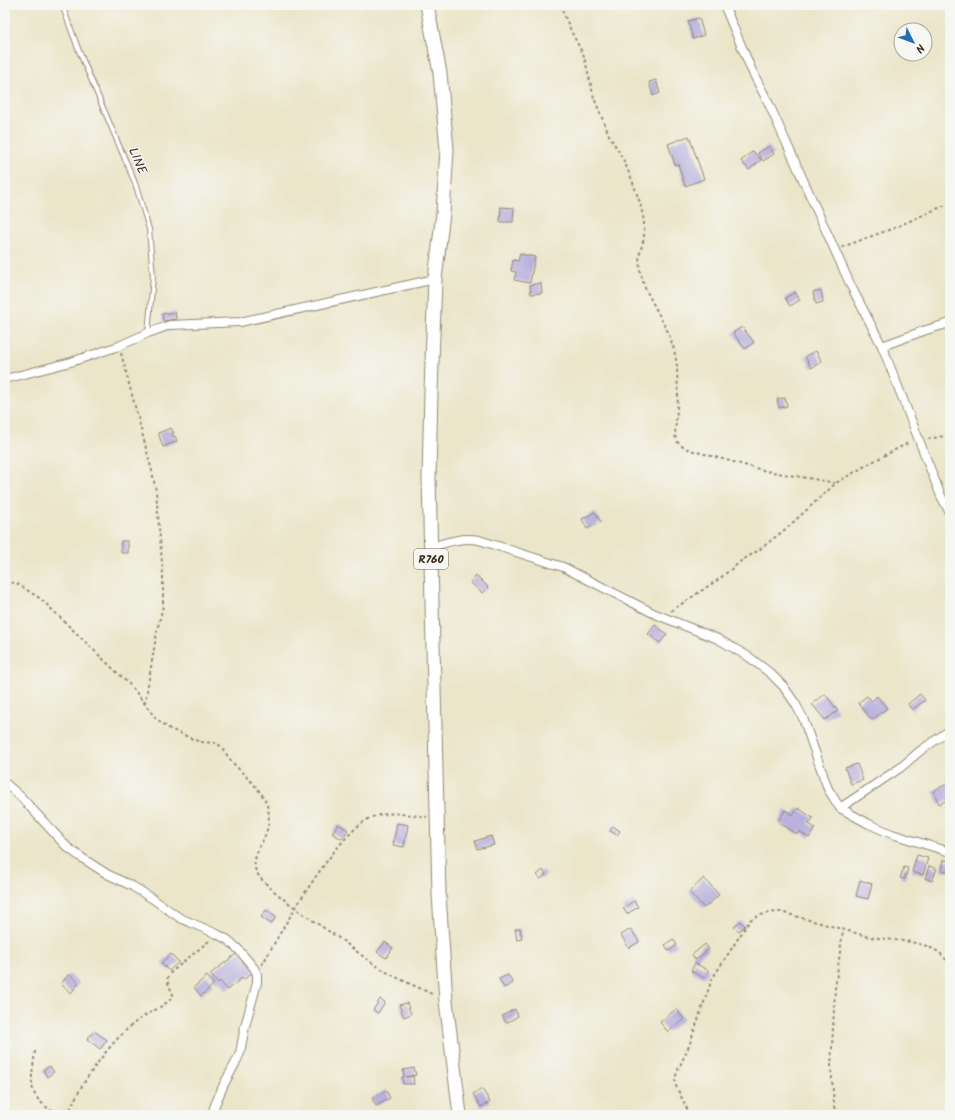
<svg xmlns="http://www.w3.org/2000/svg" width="955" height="1120" font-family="Kalam,sans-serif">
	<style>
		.building { fill: #b9b1dd }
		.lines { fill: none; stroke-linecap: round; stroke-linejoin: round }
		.lane-casing { stroke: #938874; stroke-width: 6 }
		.street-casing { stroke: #938874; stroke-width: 10 }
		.primary-casing { stroke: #938874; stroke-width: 15 }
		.path { stroke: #938874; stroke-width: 2; stroke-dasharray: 3 3; stroke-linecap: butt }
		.lane { stroke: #fff; stroke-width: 4 }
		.street { stroke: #fff; stroke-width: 8 }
		.primary { stroke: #fff; stroke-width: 13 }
		.labels { text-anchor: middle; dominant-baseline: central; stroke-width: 3; stroke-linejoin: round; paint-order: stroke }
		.shield { fill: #f6f6f2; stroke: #73675e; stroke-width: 1 }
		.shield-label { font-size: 12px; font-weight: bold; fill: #3b2a1e }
		.street-label { font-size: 13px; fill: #3b2a1e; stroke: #f6f6f2 }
	</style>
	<rect width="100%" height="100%" fill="#f6f6f2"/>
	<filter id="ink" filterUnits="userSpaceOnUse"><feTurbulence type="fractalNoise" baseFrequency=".025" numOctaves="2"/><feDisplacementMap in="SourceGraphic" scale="8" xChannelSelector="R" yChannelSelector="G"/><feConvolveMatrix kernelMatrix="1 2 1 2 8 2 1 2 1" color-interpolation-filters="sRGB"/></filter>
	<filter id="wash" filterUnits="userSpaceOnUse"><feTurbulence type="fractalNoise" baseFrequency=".012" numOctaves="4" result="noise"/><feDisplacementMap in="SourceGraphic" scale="16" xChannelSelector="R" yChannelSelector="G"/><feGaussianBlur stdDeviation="0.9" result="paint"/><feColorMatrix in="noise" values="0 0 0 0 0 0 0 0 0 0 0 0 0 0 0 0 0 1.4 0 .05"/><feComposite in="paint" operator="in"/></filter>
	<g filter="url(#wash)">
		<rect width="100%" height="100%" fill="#ebe6ca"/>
		<g id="blocks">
			<path class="building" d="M699,18L704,35L693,39L688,21Z
				M656,80L660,93L653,96L649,82Z
				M689,136L704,179L685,186L678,164L675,165L668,144Z
				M769,146L774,154L763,161L758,153Z
				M753,151L761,160L749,170L741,161Z
				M501,207L514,208L513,222H500Z
				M520,254L535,257L530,283L514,280L516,272L511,271L513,260L518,261Z
				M541,283L542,293L531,294L530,285Z
				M821,290L823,302L816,304L813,292Z
				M795,292L800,300L790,306L785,298Z
				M175,312L176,319L163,321L162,314Z
				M742,327L754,342L745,349L733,333Z
				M816,351L822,362L811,368L805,356Z
				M785,398L787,406L779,408L777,399Z
				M171,428L174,433L172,434L173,437L175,436L177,441L163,447L158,433Z
				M595,512L601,522L587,529L582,519Z
				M121,541H128V553H121Z
				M476,575L488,587L482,593L470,582Z
				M655,625L667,634L660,643L648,634Z
				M825,694L838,711L825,720L812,704Z
				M920,694L925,700L912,710L908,704Z
				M867,696L872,701L877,696L887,708L872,720L858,703Z
				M857,764L863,780L851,784L845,768Z
				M949,783L950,799L939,804L933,791Z
				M798,808L813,818L809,824L815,828L809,838L799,831L797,834L778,822L785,810L793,815Z
				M397,823L408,825L404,847L393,845Z
				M338,824L348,830L342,839L332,833Z
				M613,826L620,831L617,835L610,831Z
				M491,836L494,845L477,849L475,841Z
				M917,855L928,858L923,875L912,872Z
				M943,860L950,861V872L941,870Z
				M929,866L937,869L932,881L925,878Z
				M904,867L908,868L905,879L900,878Z
				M543,870L546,875L541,879L537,875Z
				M704,878L719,895L704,908L689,892Z
				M860,880L872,884L868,899L856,896Z
				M634,901L638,907L627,914L623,908Z
				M266,910L276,917L271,924L261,917Z
				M740,921L745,926L739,931L734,927Z
				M520,928L522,939L517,940L515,929Z
				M631,929L639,942L629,948L621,935Z
				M673,939L677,945L669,951L665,945Z
				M385,942L393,948L386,958L377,952Z
				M705,944L709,949L696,960L692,955Z
				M240,951L255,971L243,980L242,978L227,990L220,981L217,983L210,974Z
				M171,954L179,962L169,971L161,963Z
				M695,963L709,971L704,978L691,971Z
				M69,974L79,983L71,993L61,984Z
				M508,975L513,983L504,988L499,979Z
				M207,976L214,984L201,996L194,987Z
				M380,999L385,1002L378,1013L373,1010Z
				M407,1003L411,1014L404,1017L399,1005Z
				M515,1009L518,1016L506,1023L502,1016Z
				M676,1009L684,1019L668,1032L660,1022Z
				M94,1031L107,1040L100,1049L87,1039Z
				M50,1066L54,1072L47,1077L43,1070Z
				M414,1068L416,1075L406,1077L413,1076L414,1084H403L402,1077H404L403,1070Z
				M482,1089L490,1102L481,1107L473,1094Z
				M386,1090L390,1098L376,1106L372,1098Z"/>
		</g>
	</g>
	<g filter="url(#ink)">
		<use href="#blocks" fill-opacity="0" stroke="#938874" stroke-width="1"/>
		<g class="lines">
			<defs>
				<path id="lane" d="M62,5L79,51L135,183L149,229L153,277L148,333"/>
				<path id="street" d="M724,5L752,71L768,102L851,286L882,346L941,496L950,513
					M882,346L926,330L950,323
					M5,379L71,362L119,346L148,333L170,325L240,322L435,279
					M431,547C447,542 462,537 479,540L563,567L655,614L718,639L749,657L770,673L783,686L795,703L803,718L828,789L840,808L869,824L892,834L950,852
					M5,783L20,796L67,847L82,858L107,874L132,886L153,899L180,918L217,934L228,940L238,949L254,968L257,974V983L245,1026L240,1053L235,1064L224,1084L215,1105L212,1115
					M840,808L900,768L920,751L950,730"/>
				<path id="primary" d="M427,5L440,73L447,150L443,213L435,279L431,391L429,478L439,894L446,1001L460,1115"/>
			</defs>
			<use href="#lane" class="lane-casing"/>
			<use href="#street" class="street-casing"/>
			<use href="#primary" class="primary-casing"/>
			<path class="path" d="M560,5L572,33L584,56L594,98L609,135L623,159L632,180L640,203L644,221V238L639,256L640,271L645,288L668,332L674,349L677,366L678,397L675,434C676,444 682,447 690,450L766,471L836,483
				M842,247L894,228L950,203
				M121,353L152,471L156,491L163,574V606L157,631L145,703
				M928,439L950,435
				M5,582L16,583L41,599L132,687L154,716L163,724L170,729L200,742L217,743C224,749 228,758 234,764C254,786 277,800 266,833C262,844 253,855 255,868C258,886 326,929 343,941C355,950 367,960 380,968C397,979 416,986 434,995
				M671,611L719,579L741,561L759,550L788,527L836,483L872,462L910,442
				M262,965C281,931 340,826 375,816C392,811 410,815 427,817
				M35,1051C31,1085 25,1096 59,1115
				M68,1115C78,1086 112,1039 137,1021C148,1013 161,1008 171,999L173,995L167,980L169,974L210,940
				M690,1115L676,1086L675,1079L677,1072L689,1046L712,979L750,920C760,914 770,912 781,912L870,937L911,942L927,946L939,952L950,964
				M835,1115L831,1067L835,989L843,930"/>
			<use href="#lane" class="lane"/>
			<use href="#street" class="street"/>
			<use href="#primary" class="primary"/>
		</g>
	</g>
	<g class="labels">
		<rect class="shield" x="414" y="549" width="34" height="20" rx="3"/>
		<g class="shield-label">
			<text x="431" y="559">R760</text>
		</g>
		<g class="street-label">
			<text transform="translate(137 161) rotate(67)">LINE</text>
		</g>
	</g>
	<rect width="955" height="1120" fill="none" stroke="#f6f6f2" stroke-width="20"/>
	<g transform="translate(913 42) rotate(132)"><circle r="19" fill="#f6f6f2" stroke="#aba49d"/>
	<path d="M0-3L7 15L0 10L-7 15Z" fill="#1f6fb2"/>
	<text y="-6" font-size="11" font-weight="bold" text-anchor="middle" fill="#3b2a1e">N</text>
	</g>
</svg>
